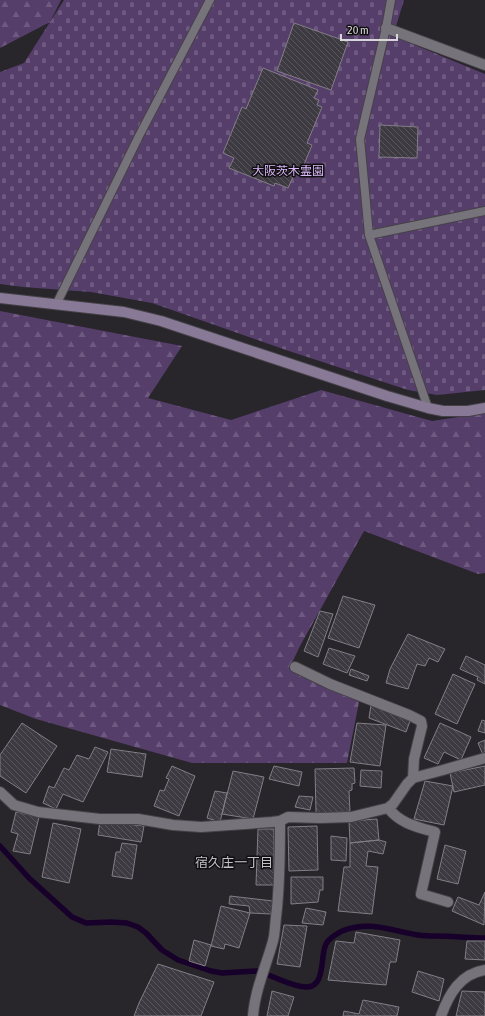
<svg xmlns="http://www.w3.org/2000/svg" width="485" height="1016" font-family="'Asap Condensed','Noto Sans JP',sans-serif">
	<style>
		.forest { fill: url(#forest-firs) }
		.cemetery { fill: url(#cemetery-stones) }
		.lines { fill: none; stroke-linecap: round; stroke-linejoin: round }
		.stream { stroke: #170029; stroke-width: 5.5 }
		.building { fill: url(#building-back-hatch); stroke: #827e86 }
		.lane-casing { stroke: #454247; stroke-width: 10 }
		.street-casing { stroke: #454247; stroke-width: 12 }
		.secondary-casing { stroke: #454247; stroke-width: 12 }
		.lane { stroke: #77737b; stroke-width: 8 }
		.street { stroke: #77737b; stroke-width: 10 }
		.secondary { stroke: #887996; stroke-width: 10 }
		.labels { text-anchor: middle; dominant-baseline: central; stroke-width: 3; stroke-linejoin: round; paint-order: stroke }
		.park-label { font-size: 12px; fill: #d8b6f8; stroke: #100f11 }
		.neighbourhood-label { font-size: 13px; fill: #c3bfc7; stroke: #100f11 }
	</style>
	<defs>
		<pattern id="forest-firs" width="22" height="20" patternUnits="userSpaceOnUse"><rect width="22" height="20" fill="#563e6b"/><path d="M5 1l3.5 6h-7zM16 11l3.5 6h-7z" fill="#6e5980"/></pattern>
		<pattern id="cemetery-stones" width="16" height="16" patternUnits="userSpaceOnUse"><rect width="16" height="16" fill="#563e6b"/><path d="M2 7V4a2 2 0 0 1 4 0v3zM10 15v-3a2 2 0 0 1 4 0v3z" fill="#6e5980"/></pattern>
		<pattern id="building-back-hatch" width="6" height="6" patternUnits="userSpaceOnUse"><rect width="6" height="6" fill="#3d3a41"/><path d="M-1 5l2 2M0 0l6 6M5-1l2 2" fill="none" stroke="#58565c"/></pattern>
	</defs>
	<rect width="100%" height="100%" fill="#28252b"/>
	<path class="forest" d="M0,0H61L50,22L0,48Z
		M0,311L182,346L148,398L231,420L321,390L432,421L485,413V573L478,574L364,531L300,646L289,669L359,702L347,763H192L36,719L0,705Z"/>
	<path class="cemetery" d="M64,0H404L393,36L485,74V390L437,395L408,390L286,350L152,303L91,292L23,287L0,284V72L24,63Z"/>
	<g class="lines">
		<path class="stream" d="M0,846L29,878L72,917L86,923L111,922L127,923L138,927L146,933L162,950L178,960L211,971L222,973L257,971
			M268,975C280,979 294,987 306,987C326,988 320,955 326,944C329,938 337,934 342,931C370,920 391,931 418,935C424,936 430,936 436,936C452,936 469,938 485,938"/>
	</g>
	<path class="building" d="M294,23L348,42L331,90L277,71Z
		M263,68L318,90L314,98L319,100L317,105L322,107L307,143L312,145L301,172L296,170L288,188L275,183L274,186L229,168L234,158L223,153L242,107L246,109Z
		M380,125L418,127L417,158L379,157Z
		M343,596L375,605L359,648L328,638Z
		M320,611L333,614L318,657L304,651Z
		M408,634L445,649L438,662L429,658L425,666L417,664L408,689L386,683L390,669Z
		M329,648L355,656L347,673L323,664Z
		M466,656L485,665V684L477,680L478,677L460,669Z
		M351,669L369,676L367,681L349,675Z
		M453,674L475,684L457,724L435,714Z
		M371,705L410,721L406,732L369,718Z
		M482,720L485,721V733L478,731Z
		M22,723L57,746L26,793L0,776V755Z
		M357,723L386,725L380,766L350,762Z
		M440,723L471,737L461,760L444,752L438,764L424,758Z
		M485,740V754L483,755L478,743Z
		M95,747L108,752L83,802L63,794L56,809L43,803L49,786L54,788L64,768L69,770L77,755L89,759Z
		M111,749L146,754L142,777L107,772Z
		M172,766L195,776L179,816L154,806L160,790L164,791L169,779L166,778Z
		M274,766L302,772L299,786L269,779Z
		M485,766V785L454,792L450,773Z
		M354,768L355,783L352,784V790L349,791L350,812L316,813L315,769Z
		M361,770L382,771L381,788L360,786Z
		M233,771L264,777L253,819L222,814Z
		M425,781L453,786L444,825L414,819Z
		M215,791L227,793L220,822L207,818Z
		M299,796L313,797L310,810L295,807Z
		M16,812L39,817L30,854L13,851L18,834L11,832Z
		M377,819L379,840L350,843L349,821Z
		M100,821L144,826L141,842L98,835Z
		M53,823L81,829L69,883L42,877Z
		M317,826L318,870L289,871L288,827Z
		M258,829H274V885H256Z
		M331,836L347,838L346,861L331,860Z
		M379,840L386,842L383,854L368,851L366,866L378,867L372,914L338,911L344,867H350V843Z
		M122,843L137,845L132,879L112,876L116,852H120Z
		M445,845L466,851L458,884L437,879Z
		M291,877H323V890H320L318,902L291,904Z
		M485,892L484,925L452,911L458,897L479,905Z
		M230,896L273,901L271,914L250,913L249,906L229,904Z
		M221,906L250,913L239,948L225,944L224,949L211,946Z
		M306,908L326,912L323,925L302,923Z
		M284,925L307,926L300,967L277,964Z
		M356,932L400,940L396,962H390L386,985L328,980L336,941L354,943Z
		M194,940L211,945L205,966L189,961Z
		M467,941H485V960L465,959Z
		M158,964L214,982L201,1016H134L139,1003Z
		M418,971L444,979L439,1001L412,992Z
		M272,991L294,997L288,1016H267Z
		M462,991L485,992V1016H456Z
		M363,1000L399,1007L397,1016H343L344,1011L359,1014Z"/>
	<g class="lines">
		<defs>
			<path id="lane" d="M391,0L386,28L360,139L369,235L428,408
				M369,235L485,211
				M56,305L139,136L210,0"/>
			<path id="street" d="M386,28L485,65
				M295,667L330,684L409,715L421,721L422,726L414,759L413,778
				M0,792L14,805L38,812L100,819H138L173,825L201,827L272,822L280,821L288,817L320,818L351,817L388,808L393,804L407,784L413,778L443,770L485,758
				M388,808C401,824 417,827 435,832L421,894L448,902
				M253,1016C255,990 266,966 273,941C275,934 275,925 276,917C280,885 280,853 280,821
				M441,1016C449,994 460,974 485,970"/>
			<path id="secondary" d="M0,298L124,312L161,321L387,396L428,408L443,411H468L485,408"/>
		</defs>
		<use href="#lane" class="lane-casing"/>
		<use href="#street" class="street-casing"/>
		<use href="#secondary" class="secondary-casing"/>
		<use href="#lane" class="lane"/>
		<use href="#street" class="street"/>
		<use href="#secondary" class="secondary"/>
	</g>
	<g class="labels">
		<g class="park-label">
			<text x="288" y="171">大阪茨木霊園</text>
		</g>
		<g class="neighbourhood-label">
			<text x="234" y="862">宿久庄一丁目</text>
		</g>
	</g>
	<path d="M341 34v6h56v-6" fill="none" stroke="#d8d6da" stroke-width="2"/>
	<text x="347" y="34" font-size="12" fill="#d8d6da" stroke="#100f11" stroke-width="3" paint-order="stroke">20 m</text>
</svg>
